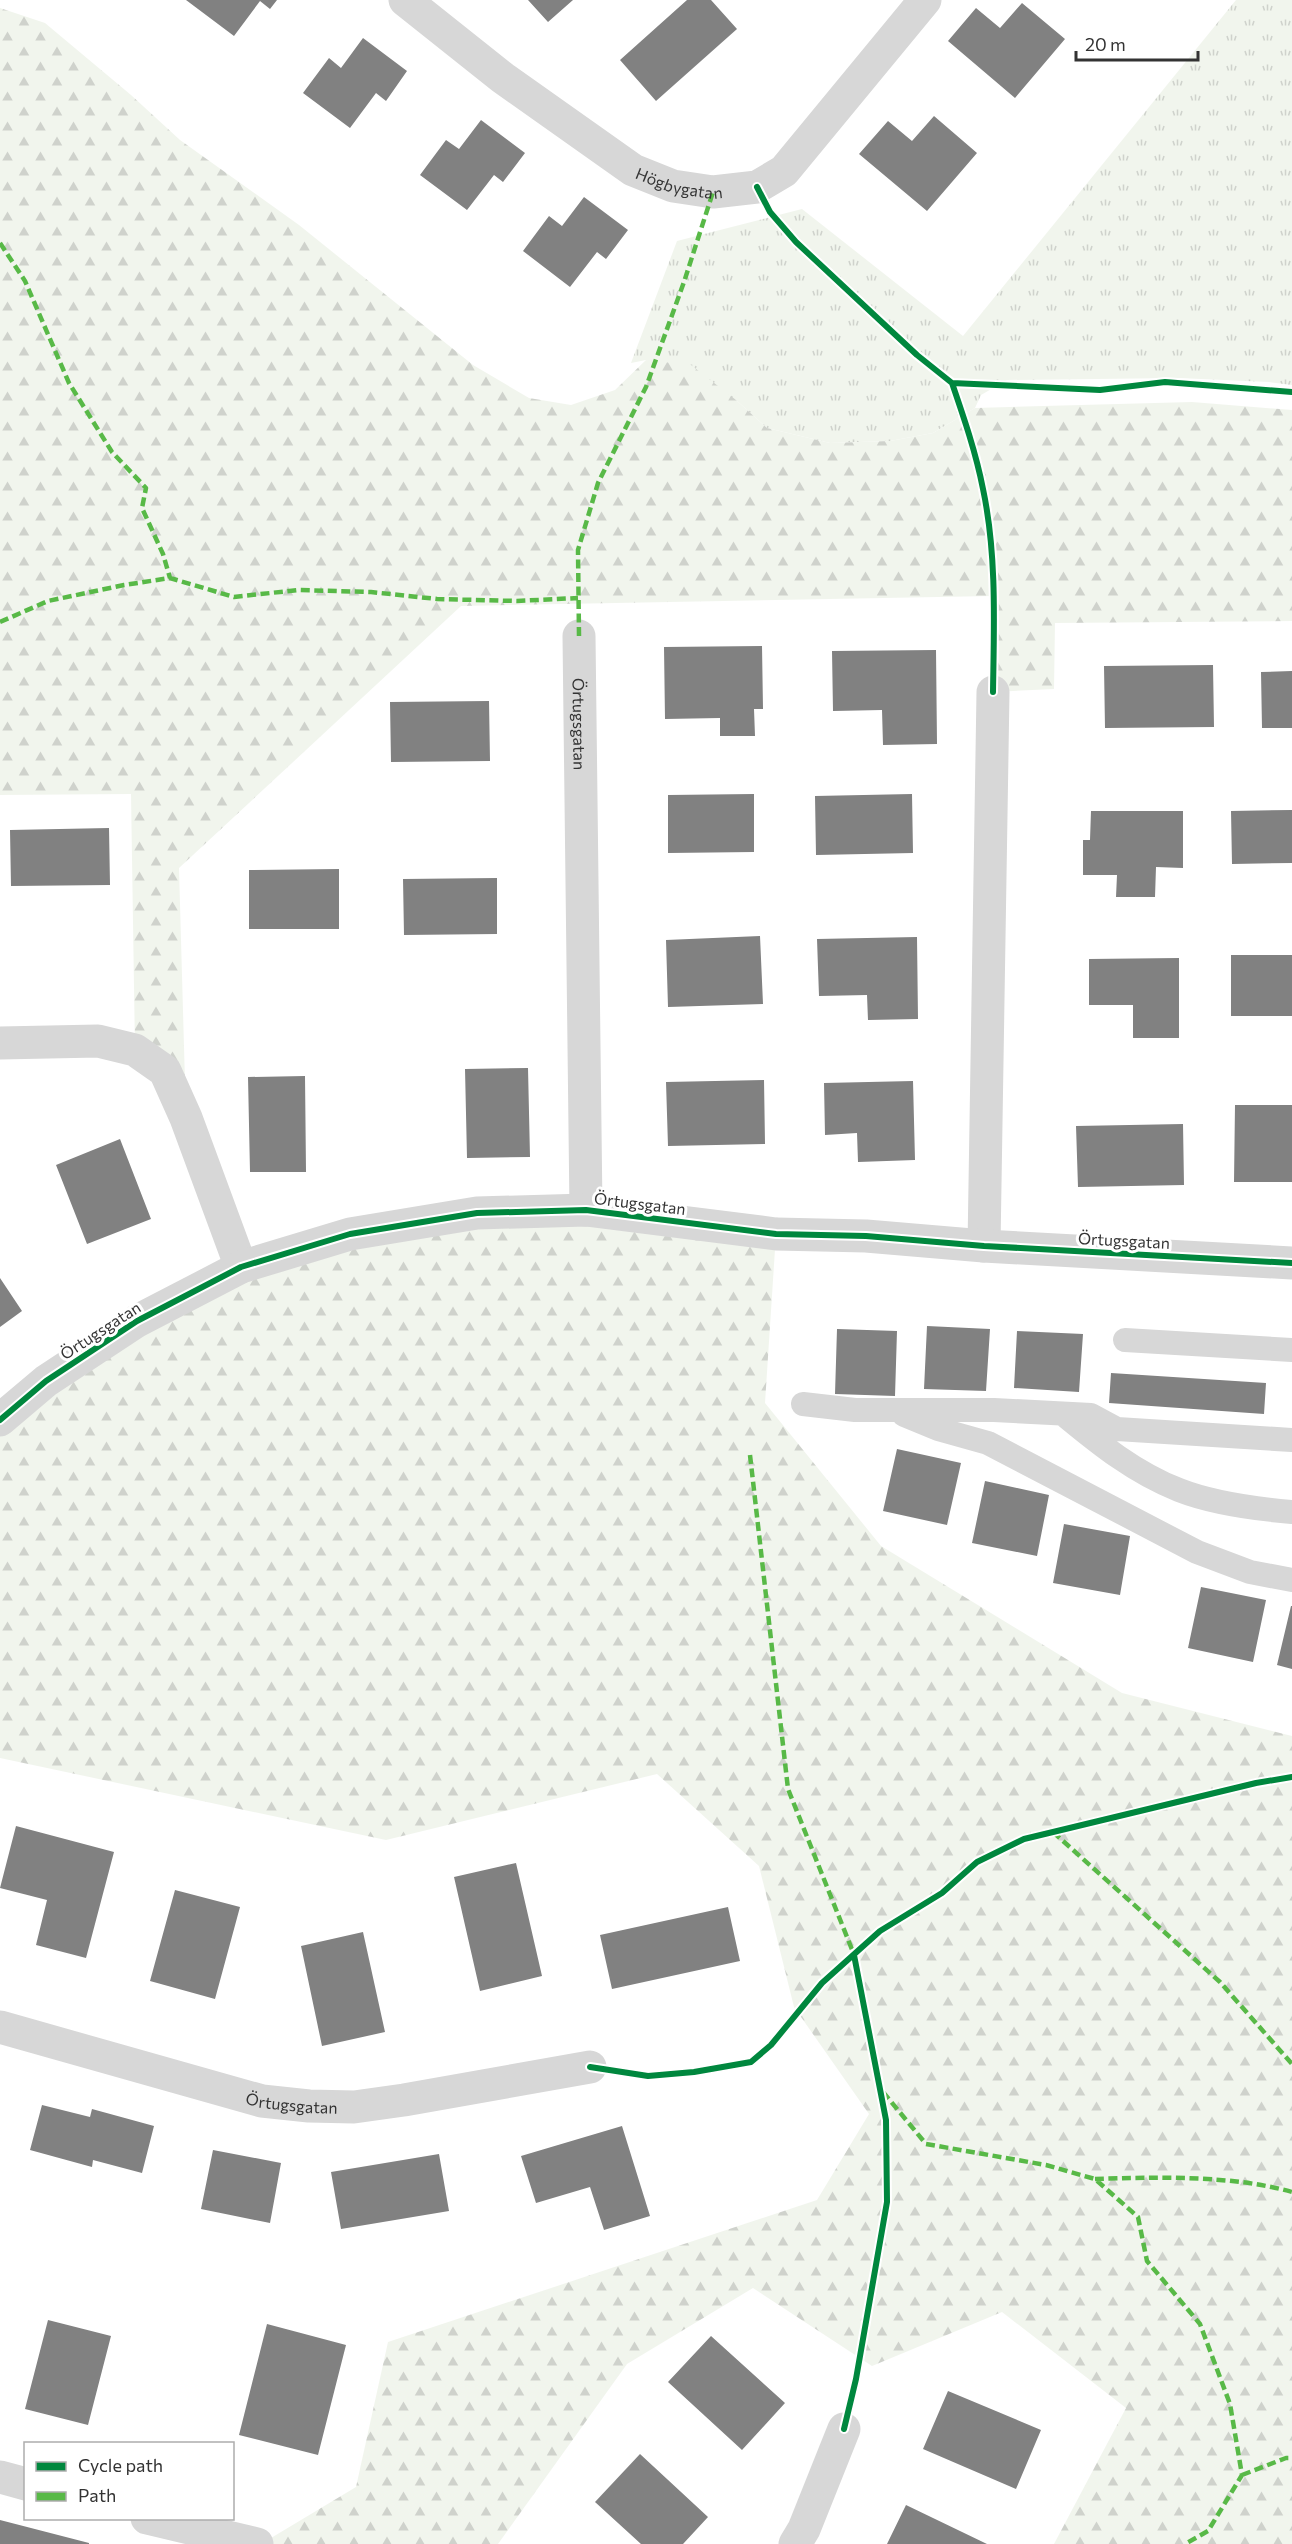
<svg xmlns="http://www.w3.org/2000/svg" width="1292" height="2544" font-family="Commissioner,sans-serif">
	<style>
		.grass { fill: url(#grass-tufts) }
		.forest { fill: url(#forest-firs) }
		.building { fill: #818181 }
		.lines { fill: none; stroke-linecap: round; stroke-linejoin: round }
		.service { stroke: #d7d7d7; stroke-width: 24 }
		.minor { stroke: #d7d7d7; stroke-width: 33 }
		.quiet { stroke: #58b947; stroke-width: 4.5; stroke-dasharray: 9 4.5; stroke-linecap: butt }
		.cycleway-casing { stroke: #fff; stroke-width: 10 }
		.cycleway { stroke: #00873e; stroke-width: 6 }
		.labels { text-anchor: middle; dominant-baseline: central; stroke-width: 6; stroke-linejoin: round; paint-order: stroke }
		.street-label { font-size: 16px; fill: #333; stroke: #fff }
	</style>
	<defs>
		<pattern id="grass-tufts" width="24" height="20" patternUnits="userSpaceOnUse" patternTransform="scale(1.5)"><rect width="24" height="20" fill="#f1f5ed"/><path d="M3 7l-1-3M5 7V3M7 7l1-3M15 17l-1-3M17 17v-4M19 17l1-3" fill="none" stroke="#cfd2cc"/></pattern>
		<pattern id="forest-firs" width="22" height="20" patternUnits="userSpaceOnUse" patternTransform="scale(1.5)"><rect width="22" height="20" fill="#f1f5ed"/><path d="M5 1l3.5 6h-7zM16 11l3.5 6h-7z" fill="#cfd2cc"/></pattern>
	</defs>
	<rect width="100%" height="100%" fill="#fff"/>
	<path class="grass" d="M1236,0H1292V385L1269,382L1178,378L1007,380L981,395L975,408L933,433L890,441L830,443L767,428L736,400L646,360L631,363L677,241L802,209L963,336Z"/>
	<path class="forest" d="M0,8L45,23L131,95L180,140L299,225L473,365L529,398L571,405L615,390L646,360L691,365L736,400L767,428L830,443L890,441L933,433L975,408L1192,402L1292,410V621L1055,623L1054,689L993,692L992,596L461,606L179,868L186,1118L135,1050L131,794L0,795Z
		M477,1213L776,1234L765,1403L881,1546L1122,1693L1292,1736V2544H1054L1126,2408L1002,2312L872,2366L753,2288L627,2364L498,2544H261L356,2487L388,2342L817,2200L869,2114L794,2007L759,1866L657,1774L386,1840L0,1758V1420L241,1267Z"/>
	<path class="building" d="M186,0H277L270,9L260,1L234,36Z
		M528,0H573L548,22Z
		M687,0H711L737,29L656,101L620,60Z
		M1022,3L1065,39L1015,98L948,41L976,8L1000,28Z
		M363,38L407,71L386,101L376,93L350,128L303,93L329,58L341,68Z
		M934,116L977,153L927,211L859,154L888,121L912,141Z
		M481,120L525,153L503,182L494,175L467,210L420,175L446,140L459,149Z
		M584,197L628,230L606,259L597,252L570,287L523,251L549,216L562,226Z
		M762,646L763,709H754L755,736H720V718L665,719L664,647Z
		M936,650L937,744L883,745L882,710L833,711L832,651Z
		M1213,665L1214,727L1105,728L1104,666Z
		M1292,671V728H1262L1261,672Z
		M489,701L490,761L391,762L390,702Z
		M754,794V852L668,853V795Z
		M912,794L913,853L816,855L815,796Z
		M1292,810V863L1232,864L1231,811Z
		M1091,811H1183V868L1156,867L1155,897H1116L1117,875H1083V840H1090Z
		M109,828L110,885L11,886L10,830Z
		M339,869V929H249V870Z
		M497,878V934L404,935L403,879Z
		M760,936L763,1004L668,1007L666,940Z
		M917,937L918,1019L868,1020L867,995L819,996L817,939Z
		M1231,955H1292V1016H1231Z
		M1179,958V1038H1133V1005H1089V959Z
		M528,1068L530,1157L467,1158L465,1069Z
		M305,1076L306,1172H250L248,1077Z
		M764,1080L765,1144L668,1146L666,1082Z
		M913,1081L915,1160L858,1162L857,1133L825,1135L824,1083Z
		M1235,1105H1292V1182H1234Z
		M1183,1124L1184,1185L1078,1187L1076,1126Z
		M120,1139L151,1219L87,1244L56,1165Z
		M0,1278L22,1311L0,1327Z
		M927,1326L990,1329L986,1391L924,1389Z
		M837,1329L897,1331L895,1396L835,1394Z
		M1017,1331L1083,1334L1079,1392L1014,1388Z
		M1111,1373L1266,1383L1264,1414L1109,1403Z
		M897,1449L961,1463L947,1525L883,1511Z
		M985,1481L1049,1495L1037,1556L972,1543Z
		M1064,1524L1130,1536L1120,1595L1053,1583Z
		M1201,1587L1266,1600L1253,1662L1188,1648Z
		M1291,1606H1292V1669L1277,1665Z
		M16,1826L114,1852L86,1958L36,1945L47,1900L0,1888Z
		M516,1863L542,1976L480,1991L454,1877Z
		M175,1890L240,1907L215,1999L150,1981Z
		M728,1907L740,1961L612,1989L600,1935Z
		M363,1932L385,2032L322,2046L301,1946Z
		M42,2105L90,2117L92,2109L154,2126L142,2173L93,2160L92,2167L30,2150Z
		M622,2126L650,2216L604,2230L590,2187L536,2203L521,2156Z
		M213,2150L281,2163L270,2223L201,2209Z
		M439,2154L449,2211L341,2229L331,2172Z
		M48,2320L111,2336L88,2425L25,2409Z
		M267,2324L346,2345L318,2455L239,2435Z
		M711,2336L785,2403L742,2450L668,2382Z
		M948,2391L1041,2430L1016,2489L923,2449Z
		M640,2454L708,2517L683,2544H641L595,2502Z
		M906,2505L987,2544H887Z
		M0,2520L89,2543V2544H0Z"/>
	<g class="lines">
		<path class="service" d="M1125,1340L1292,1350
			M803,1404L855,1410H994L1091,1415L1117,1429L1292,1440
			M1063,1414C1098,1443 1135,1473 1179,1490C1212,1503 1257,1509 1292,1512
			M904,1415L938,1429L988,1443L1197,1552L1250,1572L1292,1580"/>
		<g class="minor">
			<path id="s1" d="M405,0L503,78L633,170L673,186L713,192L757,187L784,171L925,0"/>
			<path id="s2" d="M579,636L586,1210"/>
			<path d="M0,1043L98,1041L135,1050L165,1071L186,1118L241,1267"/>
			<path d="M984,1246L993,692"/>
			<path d="M0,1420L46,1381L137,1321L241,1267L350,1234L477,1213L586,1210L776,1234L866,1236L984,1246L1292,1263"/>
			<path id="s3" d="M0,2027L262,2101L309,2106L354,2107L404,2100L590,2067"/>
			<path d="M0,2477L26,2484"/>
			<path d="M147,2518L257,2544"/>
			<path d="M795,2544L804,2529L844,2429"/>
		</g>
		<path class="quiet" d="M0,243L25,281L69,383L112,452L146,488L142,508L163,554L170,578
			M0,622L48,601L124,585L170,578L234,597L298,590L371,592L437,599L517,601L578,598
			M579,636L578,550L598,483L646,387L684,282L713,192
			M750,1455L788,1789L855,1957
			M1053,1832L1220,1982L1292,2064
			M883,2092L926,2144L1046,2165L1095,2179L1138,2217L1147,2261L1200,2324L1230,2404L1242,2475L1208,2531L1185,2544
			M1095,2179C1157,2177 1232,2175 1292,2192
			M1242,2475L1286,2458H1292"/>
		<defs>
			<path id="cycleway" d="M757,187L770,212L796,242L917,355L952,383L1100,390L1165,382L1292,392
				M952,383C964,418 976,453 983,489C997,555 994,625 993,692
				M0,1420L46,1381L137,1321L241,1267L350,1234L477,1213L586,1210L776,1234L866,1236L984,1246L1292,1263
				M590,2067L648,2076L694,2072L751,2062L771,2045L822,1983L880,1931L942,1893L977,1862L1024,1839L1256,1783L1292,1777
				M844,2429L856,2379L887,2202L886,2120L854,1955"/>
		</defs>
		<use href="#cycleway" class="cycleway-casing"/>
		<use href="#cycleway" class="cycleway"/>
	</g>
	<g class="labels">
		<g class="street-label">
			<text stroke="none"><textPath href="#s1" startOffset="333">Högbygatan</textPath></text>
			<text stroke="none"><textPath href="#s2" startOffset="88">Örtugsgatan</textPath></text>
			<text transform="translate(640 1203) rotate(7)">Örtugsgatan</text>
			<text transform="translate(1124 1240) rotate(3)">Örtugsgatan</text>
			<text transform="translate(100 1330) rotate(-33)">Örtugsgatan</text>
			<text stroke="none"><textPath href="#s3" startOffset="302">Örtugsgatan</textPath></text>
		</g>
	</g>
	<rect x="24" y="2442" width="210" height="78" fill="#ffffff" stroke="#adadad" stroke-width="1.5"/>
	<rect x="36" y="2462" width="30" height="9" fill="#00873e" stroke="#adadad" stroke-width="1.5"/>
	<text x="78" y="2472" font-size="18" fill="#333333">Cycle path</text>
	<rect x="36" y="2492" width="30" height="9" fill="#58b947" stroke="#adadad" stroke-width="1.5"/>
	<text x="78" y="2502" font-size="18" fill="#333333">Path</text>
	<path d="M1076 51v9h122v-9" fill="none" stroke="#333333" stroke-width="3"/>
	<text x="1085" y="51" font-size="18" fill="#333333" stroke="#ffffff" stroke-width="4.5" paint-order="stroke">20 m</text>
</svg>
